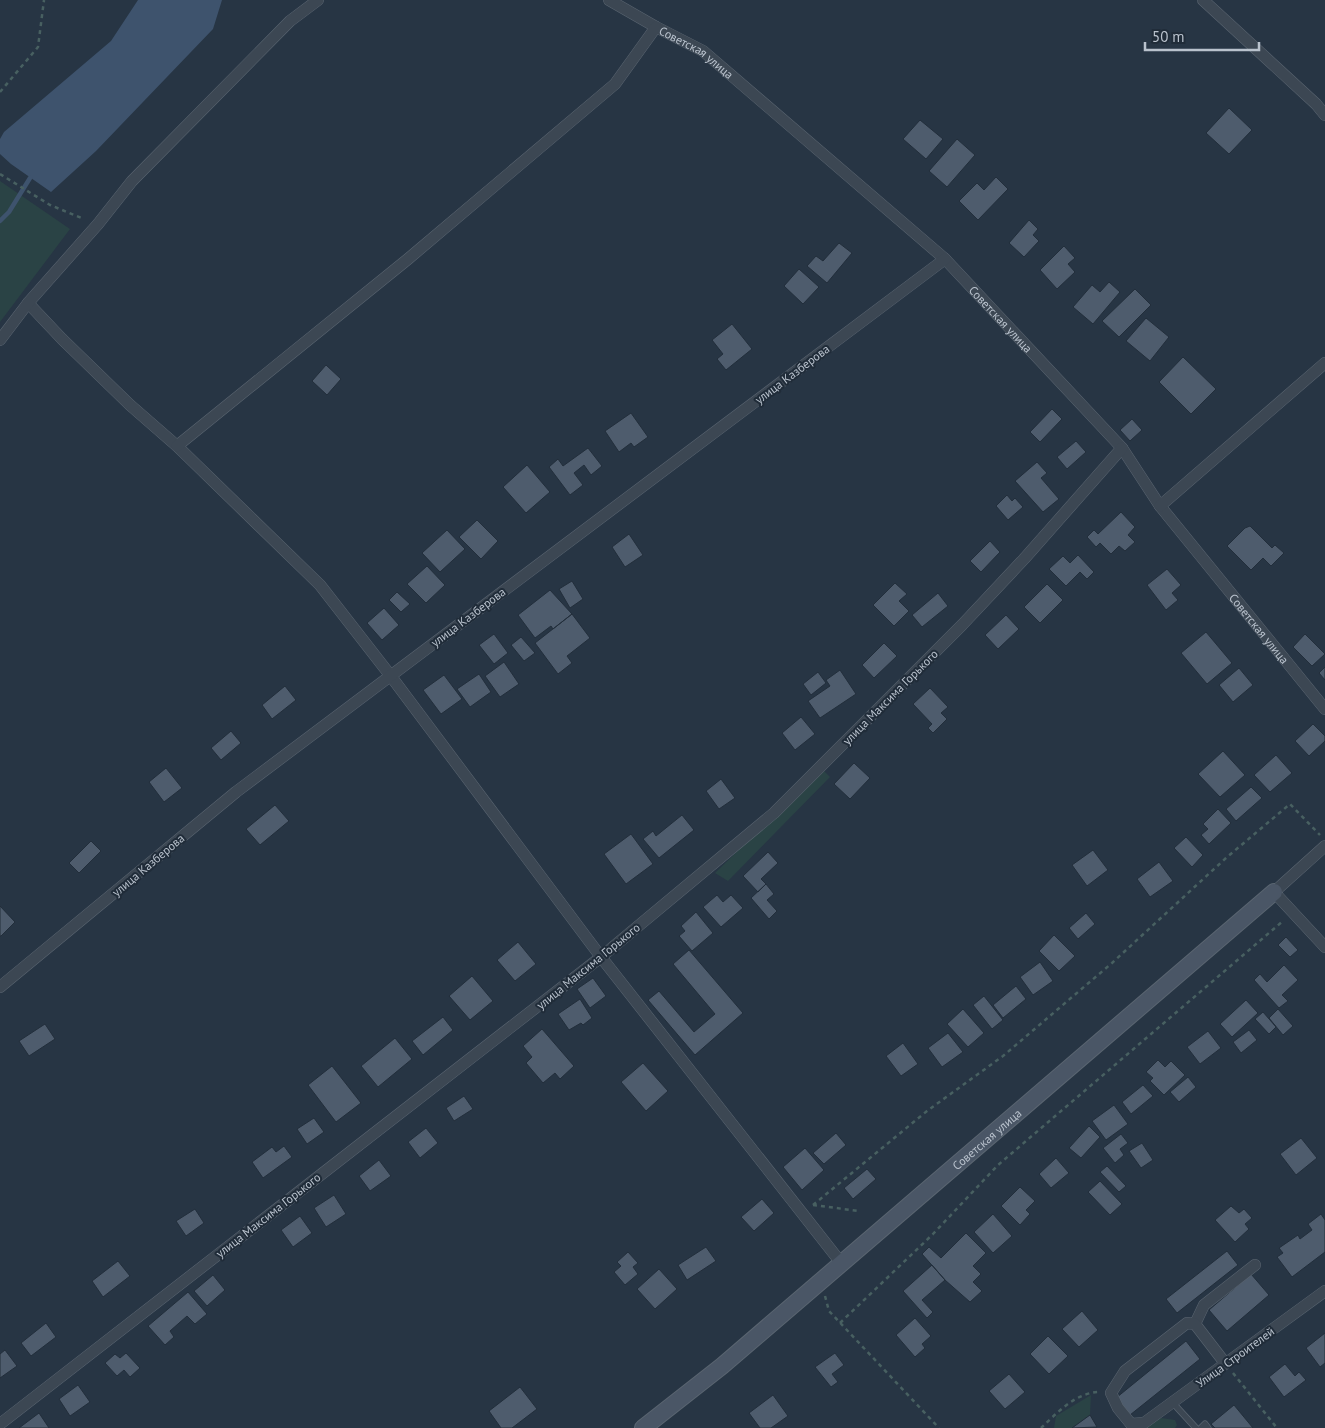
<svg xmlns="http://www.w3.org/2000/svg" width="1325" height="1428" font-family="'PT Sans',sans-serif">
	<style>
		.green { fill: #2a4345 }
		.water { fill: #3e536d }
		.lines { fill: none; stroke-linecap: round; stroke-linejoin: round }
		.stream { stroke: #3e536d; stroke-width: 4.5 }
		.building { fill: #4e5c6d; stroke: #222e3b }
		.lane-casing { stroke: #5a6571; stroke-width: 7 }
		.street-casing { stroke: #5a6571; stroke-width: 12 }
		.secondary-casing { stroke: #5a6571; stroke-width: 18 }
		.path { stroke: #486061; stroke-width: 2.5; stroke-dasharray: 4 4; stroke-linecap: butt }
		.lane { stroke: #3c4753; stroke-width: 5.5 }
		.street { stroke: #3c4753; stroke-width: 11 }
		.secondary { stroke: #4a5666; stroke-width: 16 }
		.labels { text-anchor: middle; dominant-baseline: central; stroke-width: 4; stroke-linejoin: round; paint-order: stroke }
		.street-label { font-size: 12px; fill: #b9c2cd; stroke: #202c39 }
	</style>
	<rect width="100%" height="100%" fill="#273544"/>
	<path class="green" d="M0,181L70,229L0,322Z
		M822,769L830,777L728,881L715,873Z
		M1091,1395L1090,1415L1072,1428H1054L1056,1416Z
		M1161,1418L1175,1420L1177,1425L1175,1428H1137Z"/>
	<path class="water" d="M138,0H222L213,29L96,151L51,192L11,164L0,154V139L4,132L111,41Z"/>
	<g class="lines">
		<path class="stream" d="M0,221L9,212L30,178"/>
	</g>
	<path class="building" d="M1229,108L1252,130L1229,154L1206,133Z
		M920,120L943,139L926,159L903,139Z
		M957,139L975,155L947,187L929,171Z
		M996,177L1008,189L978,220L959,201L977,183L984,190Z
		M1029,220L1038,229L1033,235L1039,241L1024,257L1009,243Z
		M839,243L852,253L827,283L807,266L816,256L823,261Z
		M1064,246L1075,258L1068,264L1075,272L1057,289L1040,270Z
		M799,269L819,287L803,304L784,286Z
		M1109,282L1120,292L1093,324L1073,307L1092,285L1100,292Z
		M1135,289L1151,305L1119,337L1102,321Z
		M1146,318L1169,337L1150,361L1126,341Z
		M732,324L752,349L726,370L717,359L723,354L712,340Z
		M1183,357L1216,389L1191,414L1159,382Z
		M326,365L341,379L327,395L312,381Z
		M1052,409L1062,419L1040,442L1030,432Z
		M631,413L648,437L634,447L631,443L619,452L605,431Z
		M1132,419L1142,430L1130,441L1120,430Z
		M1076,441L1086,452L1067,469L1057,457Z
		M588,448L602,466L591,475L584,465L574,473L583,485L570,495L549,467L558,459L563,466Z
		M1037,462L1047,473L1041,478L1059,499L1043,512L1015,481Z
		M527,465L550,492L526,513L503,487Z
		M1007,495L1012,501L1015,498L1023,507L1008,520L996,506Z
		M1121,512L1135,527L1128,535L1135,542L1125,551L1119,546L1111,554L1100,543L1096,547L1087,537L1094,530L1098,534Z
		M477,520L498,541L481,559L459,537Z
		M1250,526L1272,548L1275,545L1284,553L1271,566L1263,558L1251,570L1227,546L1245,528Z
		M447,530L465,549L440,572L422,553Z
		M629,534L643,555L625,567L612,547Z
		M990,541L1000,552L981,572L970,561Z
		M1078,555L1094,572L1087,579L1080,572L1066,586L1049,569L1063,556L1070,563Z
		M427,566L445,585L426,603L407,584Z
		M1167,569L1181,585L1172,593L1178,600L1166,610L1147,585Z
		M572,581L583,599L570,608L559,589Z
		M895,583L907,594L899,601L909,611L894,626L873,605Z
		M1047,584L1063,600L1040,623L1024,607Z
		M550,590L572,614L553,629L551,626L535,638L518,615Z
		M397,592L410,604L401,612L389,600Z
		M938,593L948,606L922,627L912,615Z
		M384,608L399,625L382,640L367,623Z
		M572,614L590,638L567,656L572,663L558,674L535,643Z
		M1006,615L1019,629L998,649L985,635Z
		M1206,632L1232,663L1207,684L1181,653Z
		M494,634L508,653L494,664L479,645Z
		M1305,634L1325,654L1312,666L1293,647Z
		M521,637L535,653L524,661L511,645Z
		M884,643L897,656L874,678L862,665Z
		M504,662L519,684L500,697L485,676Z
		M1325,667V680L1319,673Z
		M1239,668L1253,685L1233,702L1219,685Z
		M840,670L856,694L820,718L808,701L830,686L826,680Z
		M818,672L826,683L811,695L803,684Z
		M479,674L491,692L470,707L457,689Z
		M444,675L462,699L441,714L423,690Z
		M285,686L296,700L272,719L262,705Z
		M930,688L948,707L941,713L947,719L933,733L928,728L932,724L913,704Z
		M801,717L815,734L795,750L782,733Z
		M1313,724L1325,736V741L1309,756L1295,741Z
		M231,731L241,743L221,760L211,748Z
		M1223,751L1245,775L1220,797L1198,774Z
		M1276,755L1292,773L1270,792L1254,775Z
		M854,763L870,778L850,799L834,784Z
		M166,768L182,788L164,802L149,782Z
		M721,779L735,798L719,809L706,791Z
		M1251,787L1262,798L1236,821L1226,809Z
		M275,805L289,821L260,845L246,829Z
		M1218,809L1231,823L1209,844L1201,835L1208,829L1203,824Z
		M682,815L694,830L659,858L643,839L653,831L656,836Z
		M631,834L653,864L626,884L604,854Z
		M1186,837L1203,855L1192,867L1174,848Z
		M91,841L101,851L79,873L69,863Z
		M1093,850L1108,870L1087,886L1072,865Z
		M768,852L778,863L761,879L766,884L758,892L743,876Z
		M1159,862L1173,881L1150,897L1137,879Z
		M766,884L774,894L767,900L777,911L769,919L751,898Z
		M717,895L723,902L731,895L743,908L721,927L703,907Z
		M0,906L15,922L1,936H0Z
		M696,912L713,933L692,951L679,936L685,931L681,926Z
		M1086,913L1095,924L1078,939L1069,928Z
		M1054,935L1075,956L1059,971L1039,951Z
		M1286,937L1298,950L1290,957L1278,945Z
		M518,942L536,964L515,981L497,960Z
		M689,950L743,1013L695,1055L648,1000L659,991L694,1032L715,1014L673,964Z
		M1040,962L1053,981L1033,995L1020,977Z
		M1284,965L1298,980L1282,995L1288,1001L1279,1008L1254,980L1260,974L1267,982Z
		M472,976L493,1001L470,1020L449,996Z
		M593,978L606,996L590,1008L577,989Z
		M1016,986L1026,999L1003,1018L993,1005Z
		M984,996L1003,1020L992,1029L973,1005Z
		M580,999L592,1018L583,1025L581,1023L569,1030L558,1014Z
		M1246,1000L1258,1013L1232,1037L1220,1024Z
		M963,1009L984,1033L968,1047L947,1024Z
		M1278,1009L1293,1026L1283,1035L1269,1018Z
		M1263,1012L1276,1027L1269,1034L1255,1019Z
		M443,1017L453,1030L423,1055L412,1041Z
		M45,1024L55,1039L29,1056L19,1041Z
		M542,1029L574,1066L560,1079L555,1073L543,1083L526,1063L532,1057L523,1046Z
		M1249,1030L1257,1040L1241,1053L1233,1042Z
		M1208,1031L1221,1048L1200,1064L1187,1047Z
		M948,1033L963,1052L942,1067L928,1048Z
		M395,1038L412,1059L378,1087L361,1066Z
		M903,1043L918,1064L901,1076L886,1056Z
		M1158,1060L1165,1067L1171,1061L1185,1075L1164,1095L1150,1081L1153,1078L1146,1072Z
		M643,1063L668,1091L646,1111L621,1082Z
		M332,1066L361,1103L336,1122L308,1085Z
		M1188,1077L1196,1087L1179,1102L1170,1092Z
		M1143,1085L1153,1096L1131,1114L1122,1102Z
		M464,1096L473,1109L454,1121L446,1108Z
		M1114,1105L1128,1124L1106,1140L1092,1121Z
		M314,1118L324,1132L307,1144L297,1129Z
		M1089,1126L1100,1137L1081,1158L1069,1148Z
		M426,1128L438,1143L420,1158L408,1142Z
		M836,1133L846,1145L824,1164L813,1153Z
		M1121,1134L1128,1143L1120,1149L1124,1155L1115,1163L1103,1148Z
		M1301,1138L1317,1158L1296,1175L1280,1154Z
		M1142,1143L1153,1160L1141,1168L1129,1151Z
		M284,1146L292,1157L263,1178L252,1162L272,1147L276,1152Z
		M805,1148L824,1170L802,1190L783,1167Z
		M1056,1158L1069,1173L1051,1188L1039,1174Z
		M379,1160L391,1176L370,1191L359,1176Z
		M1107,1166L1126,1186L1119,1192L1100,1172Z
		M867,1169L876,1179L853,1199L844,1188Z
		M1100,1181L1122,1204L1110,1215L1088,1192Z
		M1020,1187L1035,1201L1026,1210L1030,1214L1020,1225L1001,1206Z
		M334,1195L346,1214L326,1227L314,1208Z
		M762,1199L774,1213L754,1231L741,1217Z
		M1231,1206L1239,1213L1244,1209L1252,1218L1245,1224L1249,1229L1235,1242L1215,1220Z
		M195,1209L204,1223L186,1236L176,1221Z
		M993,1214L1012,1236L993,1253L974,1232Z
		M1321,1214L1325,1220V1252L1292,1277L1277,1257L1283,1253L1279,1248L1298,1235L1300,1239L1312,1230L1308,1224Z
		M300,1216L312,1233L293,1247L281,1230Z
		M966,1233L986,1253L973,1266L981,1274L973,1282L982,1291L970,1302L945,1280L922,1254L929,1247L941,1258Z
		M706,1247L716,1261L687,1280L678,1265Z
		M1227,1251L1238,1265L1177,1313L1166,1299Z
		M628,1252L638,1263L633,1267L638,1274L625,1285L614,1272L621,1266L617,1262Z
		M118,1261L130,1276L103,1297L92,1281Z
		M932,1265L945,1280L922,1300L933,1312L927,1318L903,1291Z
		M659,1269L677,1289L655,1309L637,1289Z
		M1251,1274L1269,1295L1227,1331L1209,1310Z
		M213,1275L225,1290L207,1306L194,1291Z
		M188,1292L207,1314L195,1324L187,1316L170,1331L174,1337L165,1345L148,1326Z
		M1082,1311L1098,1330L1079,1347L1062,1329Z
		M915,1318L931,1336L922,1344L925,1348L915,1357L896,1335Z
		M46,1323L56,1337L31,1356L21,1343Z
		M1325,1333V1363L1320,1367L1306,1348Z
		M1048,1336L1068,1356L1049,1374L1030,1354Z
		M1186,1341L1200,1359L1130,1415L1116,1398Z
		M5,1350L17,1366L0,1378V1354Z
		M126,1353L140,1368L130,1377L124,1370L117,1376L105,1363L115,1354L120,1358Z
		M835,1353L844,1365L832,1374L838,1382L831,1387L815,1367Z
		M1285,1364L1295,1376L1299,1372L1306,1380L1284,1397L1269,1377Z
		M1009,1374L1025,1392L1005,1409L989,1391Z
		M78,1385L90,1402L70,1416L59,1399Z
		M520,1387L537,1409L512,1428H501L489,1411Z
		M773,1395L788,1416L771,1428H760L749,1413Z
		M1234,1405L1253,1428H1215L1211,1424Z
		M39,1413L49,1428H19Z
		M1090,1415L1097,1427L1072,1428Z"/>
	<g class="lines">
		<defs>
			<path id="lane" d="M1172,1402L1196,1428
				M1201,1428L1205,1424L1208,1428"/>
			<g id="street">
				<path id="s1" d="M609,0L656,27L703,51L945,259L1122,448L1160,506L1325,709"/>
				<path d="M1203,0L1316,104L1325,115"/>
				<path d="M28,303L62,339L130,405L177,446L320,585L390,675L601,957L842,1264"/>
				<path d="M0,340L28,303L98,224L132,181L290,21L318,0"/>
				<path d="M177,446L408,259L615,84L656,27"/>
				<path d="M1160,506L1325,363"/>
				<path d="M1325,846L1274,892L1325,947"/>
				<path d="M0,987L236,792L945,259"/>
				<path d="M1195,1324L1204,1305L1255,1265"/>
				<path d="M1225,1363L1195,1324L1187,1323L1125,1371L1111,1393L1118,1408L1131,1424L1144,1423L1325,1291"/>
				<path d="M0,1424L601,957L774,813L962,625L1024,559L1122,448"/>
			</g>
			<g id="secondary">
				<path id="s2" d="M643,1428L722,1366L1274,892"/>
			</g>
		</defs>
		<use href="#lane" class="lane-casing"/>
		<use href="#street" class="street-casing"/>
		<use href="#secondary" class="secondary-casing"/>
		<path class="path" d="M0,92L38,47L44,0
			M0,174L50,205L84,219
			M813,1205L927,1111L1003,1056L1112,963L1226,858L1290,804L1320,835
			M813,1205L859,1211
			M825,1296L829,1311L939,1428
			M840,1323L933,1234L998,1165L1283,921
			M1233,1373L1277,1428
			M1041,1428C1057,1413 1076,1392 1100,1392"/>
		<use href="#lane" class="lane"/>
		<use href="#street" class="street"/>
		<use href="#secondary" class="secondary"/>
	</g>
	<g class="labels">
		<g class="street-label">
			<text stroke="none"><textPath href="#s1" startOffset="102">Советская улица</textPath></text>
			<text stroke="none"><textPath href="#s1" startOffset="508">Советская улица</textPath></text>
			<text transform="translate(792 374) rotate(-37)">улица Казберова</text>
			<text transform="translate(468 617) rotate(-37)">улица Казберова</text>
			<text stroke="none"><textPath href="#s1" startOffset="912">Советская улица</textPath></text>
			<text transform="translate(890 697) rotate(-45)">улица Максима Горького</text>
			<text transform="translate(148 865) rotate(-40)">улица Казберова</text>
			<text transform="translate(588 966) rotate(-39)">улица Максима Горького</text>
			<text stroke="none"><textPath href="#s2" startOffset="449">Советская улица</textPath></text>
			<text transform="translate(268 1215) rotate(-38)">улица Максима Горького</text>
			<text transform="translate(1235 1357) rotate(-36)">Улица Строителей</text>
		</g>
	</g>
	<path d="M1145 42v8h114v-8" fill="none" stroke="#b9c2cd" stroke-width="2.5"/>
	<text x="1152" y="42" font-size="15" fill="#b9c2cd" stroke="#202c39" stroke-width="4" paint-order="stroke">50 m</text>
</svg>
